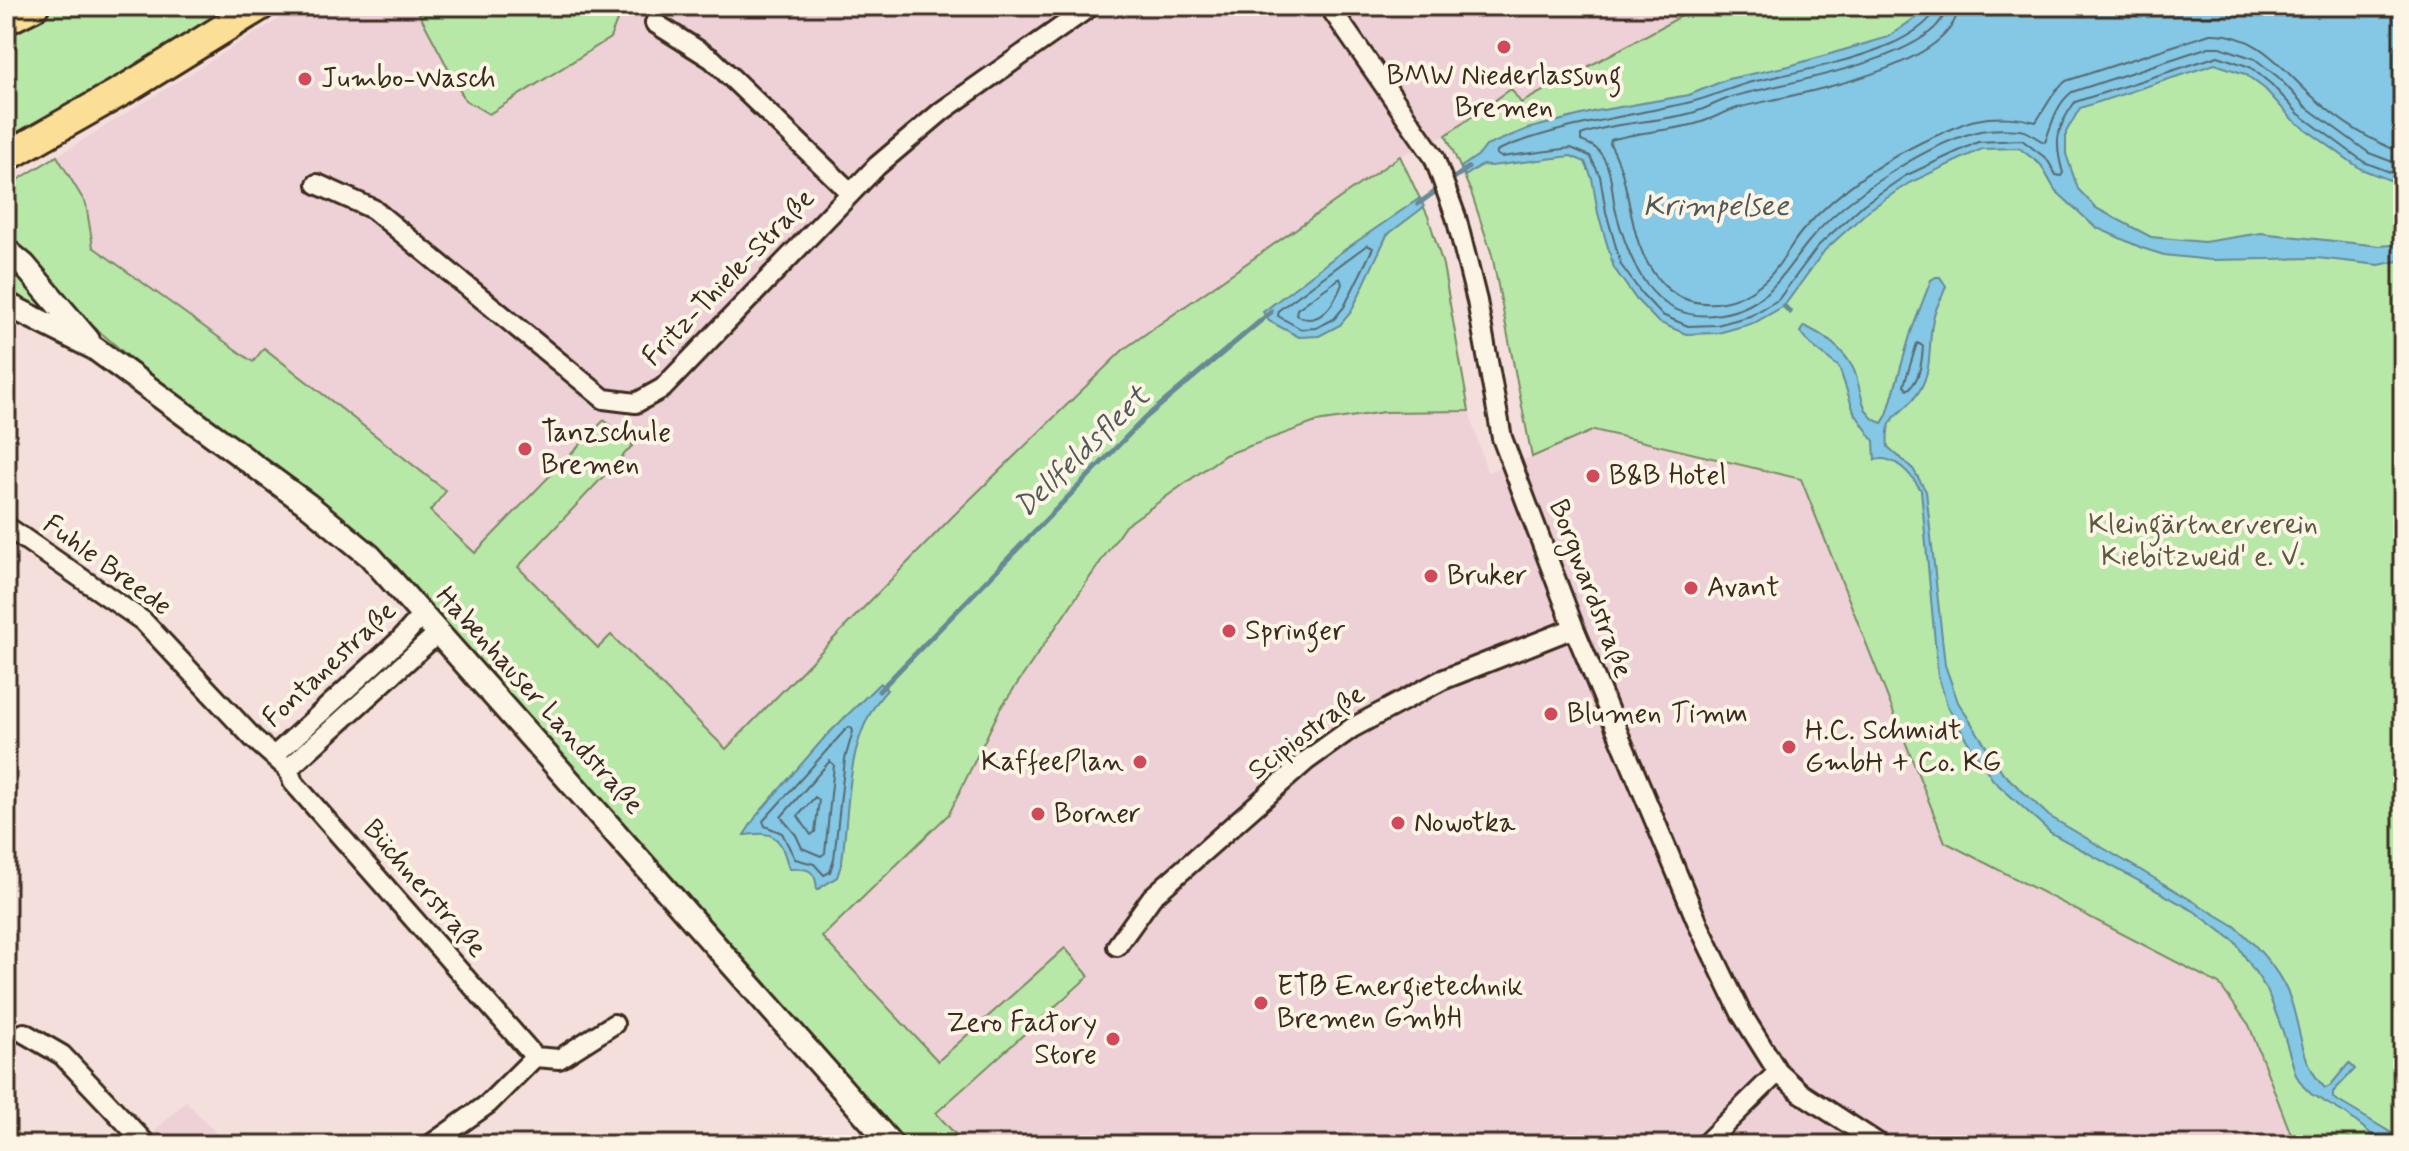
<svg xmlns="http://www.w3.org/2000/svg" width="2409" height="1151" font-family="Mynerve,sans-serif">
	<style>
		.built { fill: #eed0d7 }
		.green { fill: #b7e8a8; stroke: #798963; stroke-width: 2 }
		.water { fill: #84c8e5; stroke: #678995; stroke-width: 2 }
		.lines { fill: none; stroke-linecap: round; stroke-linejoin: round }
		.shore { stroke: #58696e; stroke-width: 2 }
		.stream { stroke: #678995; stroke-width: 5 }
		.minor-casing { stroke: #3b2a1e; stroke-width: 24 }
		.tertiary-casing { stroke: #3b2a1e; stroke-width: 28 }
		.primary-casing { stroke: #3b2a1e; stroke-width: 34 }
		.minor { stroke: #fcf5e5; stroke-width: 18 }
		.tertiary { stroke: #fcf5e5; stroke-width: 22 }
		.primary { stroke: #fbdf96; stroke-width: 28 }
		.poi-dot { fill: #d1495b; stroke: #fcf5e5; stroke-width: 3 }
		.labels { text-anchor: middle; dominant-baseline: central; stroke-width: 8; stroke-linejoin: round; paint-order: stroke }
		.poi-label { font-size: 28px; fill: #3b2a1e; stroke: #fcf5e5; text-anchor: start }
		.street-label { font-size: 28px; fill: #3b2a1e; stroke: #fcf5e5 }
		.park-label { font-size: 28px; fill: #5a5a40; stroke: #fcf5e5 }
		.water-label { font-size: 30px; font-style: italic; fill: #51595a; stroke: #fcf5e5 }
	</style>
	<rect width="100%" height="100%" fill="#f4dfdd"/>
	<filter id="ink" filterUnits="userSpaceOnUse"><feTurbulence type="fractalNoise" baseFrequency=".0125" numOctaves="2"/><feDisplacementMap in="SourceGraphic" scale="16" xChannelSelector="R" yChannelSelector="G"/><feConvolveMatrix kernelMatrix="1 2 1 2 8 2 1 2 1" color-interpolation-filters="sRGB"/></filter>
	<g filter="url(#ink)">
		<path class="built" d="M300,6H415L465,100L610,39L623,6H1700L1520,103L1510,89L1446,135L1400,156L1124,349L952,517L726,749L611,635L598,648L518,567L632,445L604,420L475,553L430,511L445,491L265,349L253,363L93,247L86,204L57,156Z
			M1469,411L1487,472L1532,457L1594,430L1801,479L1945,841L2219,984L2249,1025L2295,1145H965L936,1113L1089,977L1065,948L938,1061L822,937L949,814L1000,709L1125,526L1225,455L1316,422L1384,412Z
			M186,1101L227,1145H168L155,1131Z"/>
		<path class="green" d="M55,6H234L194,40L15,137H6V31Z
			M415,6H623L610,38L489,114L465,100Z
			M1700,6H2403V1145H2295L2249,1025L2219,984L1945,842L1801,479L1594,430L1532,457L1492,255L1471,192L1446,135L1511,89L1521,103Z
			M57,156L86,204L93,247L253,362L264,348L446,491L430,511L475,553L604,420L633,445L518,567L598,648L611,635L726,749L952,517L1124,349L1400,156L1428,216L1443,265L1469,411L1384,412L1316,422L1225,455L1125,526L1000,709L949,814L822,937L938,1061L1065,948L1089,976L936,1113L965,1145H904L461,643L78,313L21,251L6,226V187Z
			M6,265L61,319L6,296Z"/>
		<path class="water" d="M1932,6H2403V185L2361,169L2293,120L2265,89L2245,74L2215,64L2080,108L2066,132V154L2078,189L2096,208L2151,237L2204,242L2261,233L2380,246L2403,244V260L2379,265L2317,258L2211,260L2164,255L2142,248L2095,227L2055,190L2041,165L2019,148L1982,149L1909,183L1869,210L1825,250L1784,306L1754,323L1718,333L1686,334L1658,322L1636,299L1614,268L1598,213L1592,178L1585,162L1571,156L1491,166L1482,165L1465,176L1461,167L1480,154L1486,146L1527,129L1597,111L1689,95L1728,79L1789,66L1888,37Z
			M1420,198L1424,207L1387,235L1351,312L1340,325L1319,336L1299,337L1269,321L1263,312L1340,253Z
			M1936,277H1940L1946,286C1943,296 1937,305 1934,315C1927,340 1934,366 1920,390C1904,417 1884,411 1888,447L1913,469L1926,491L1945,665L1958,702L2003,773L2049,816L2235,926C2256,945 2282,973 2291,1001C2301,1031 2301,1064 2325,1088L2330,1086L2349,1063L2355,1069L2333,1092V1098L2390,1132L2399,1145H2380L2369,1132L2346,1114L2311,1094L2303,1086L2296,1075L2283,1032L2267,990L2235,942L2194,911L2051,833L1993,780L1966,739L1947,705L1938,675L1921,490C1911,474 1894,454 1875,460L1874,441L1854,412L1839,367L1810,344L1800,332L1804,326C1823,334 1844,350 1853,368C1862,386 1859,417 1882,423L1887,415L1911,332L1931,280Z
			M880,683L887,690C845,735 850,803 842,862L837,877L817,890C816,869 808,868 789,869C785,856 782,835 764,834C758,833 751,835 744,835L757,815L825,737Z"/>
		<g class="lines">
			<path class="shore" d="M1936,6C1934,22 1905,38 1891,44C1853,61 1798,72 1756,81C1733,86 1711,98 1687,103C1623,117 1559,125 1498,150L1496,154L1501,157L1571,148L1590,156L1600,176L1606,212L1621,265L1642,294L1662,315L1688,326L1717,325L1750,316L1778,300L1819,245L1864,204L1905,176L1978,142L2022,140L2047,159L2056,175L2061,176L2063,173C2054,142 2056,128 2075,102L2218,56L2250,67L2271,84L2299,114L2364,162L2403,177
				M1946,6C1943,59 1776,84 1735,96C1721,100 1708,108 1695,112C1658,123 1617,121 1581,135V141C1588,144 1596,146 1601,154C1613,171 1611,192 1616,212C1629,261 1652,322 1714,315C1768,309 1779,277 1810,240C1845,198 1923,146 1976,132C1988,129 2006,129 2019,130C2029,130 2036,140 2045,142C2052,125 2055,105 2072,92L2209,47H2220L2255,59L2278,77L2306,107L2369,153L2403,166
				M1958,6C1956,69 1789,95 1741,107C1725,111 1711,120 1695,124C1667,131 1638,132 1611,140L1610,144C1635,187 1624,238 1659,280C1686,312 1731,309 1762,283C1779,270 1789,246 1803,230C1841,188 1890,155 1942,133C1953,129 1964,122 1976,120C1995,116 2018,117 2036,122L2056,90L2066,81L2210,34C2258,32 2283,70 2313,97C2339,121 2371,141 2403,153
				M1367,245L1373,248L1344,307L1334,319L1316,328L1301,329L1278,316L1279,310Z
				M1340,278L1342,284C1335,302 1320,329 1296,315L1297,309Z
				M1917,343L1923,346C1922,361 1920,382 1907,390L1904,385Z
				M847,728L851,727L853,731L845,759L834,859L830,872L824,875L814,864L795,859L782,833L765,826L763,821Z
				M830,761L834,765L825,853L821,856L802,848L796,835L781,817Z
				M815,797L819,800L815,832L811,835L798,816Z"/>
			<path class="stream" d="M1418,204L1468,168
				M1784,306L1790,312
				M879,691L1145,418L1271,312"/>
			<defs>
				<path id="minor" d="M1329,6L1434,157L1456,217L1477,301L1502,438L1574,628L1699,926L1741,1013L1778,1072L1801,1093L1881,1145
					M655,23L712,59L851,193
					M317,184L373,209L604,399L636,403L663,388L877,166L942,111L1091,6
					M6,526L143,621L253,738L288,769L293,782L535,1057
					M275,755L401,639L423,614
					M288,769L439,632
					M1117,946L1152,897L1306,761L1352,728L1442,680L1574,628
					M24,1033L62,1055L147,1145
					M430,1145L488,1104L535,1057L559,1059L614,1024
					M1704,1145L1778,1072"/>
				<path id="tertiary" d="M6,250L24,265L88,340
					M6,304L94,348L308,505L370,556L892,1145"/>
				<path id="primary" d="M6,20L34,6
					M6,157L129,87L260,6"/>
			</defs>
			<use href="#minor" class="minor-casing"/>
			<use href="#tertiary" class="tertiary-casing"/>
			<use href="#primary" class="primary-casing"/>
			<use href="#minor" class="minor"/>
			<use href="#tertiary" class="tertiary"/>
			<use href="#primary" class="primary"/>
		</g>
	</g>
	<g class="poi-dot">
		<circle cx="1504" cy="47" r="8"/>
		<circle cx="305" cy="79" r="8"/>
		<circle cx="525" cy="449" r="8"/>
		<circle cx="1593" cy="476" r="8"/>
		<circle cx="1431" cy="576" r="8"/>
		<circle cx="1691" cy="588" r="8"/>
		<circle cx="1229" cy="631" r="8"/>
		<circle cx="1551" cy="714" r="8"/>
		<circle cx="1789" cy="747" r="8"/>
		<circle cx="1140" cy="762" r="8"/>
		<circle cx="1038" cy="814" r="8"/>
		<circle cx="1398" cy="823" r="8"/>
		<circle cx="1261" cy="1003" r="8"/>
		<circle cx="1113" cy="1039" r="8"/>
	</g>
	<g class="labels">
		<g class="poi-label">
			<text x="1504" y="76" text-anchor="middle">BMW Niederlassung<tspan x="1504" dy="32">Bremen</tspan></text>
			<text x="321" y="79">Jumbo-Wasch</text>
			<text x="541" y="433">Tanzschule<tspan x="541" dy="32">Bremen</tspan></text>
			<text x="1609" y="476">B&amp;B Hotel</text>
			<text x="1447" y="576">Bruker</text>
			<text x="1707" y="588">Avant</text>
			<text x="1245" y="631">Springer</text>
			<text x="1567" y="714">Blumen Timm</text>
			<text x="1805" y="731">H.C. Schmidt<tspan x="1805" dy="32">GmbH + Co. KG</tspan></text>
			<text x="1124" y="762" text-anchor="end">KaffeePlan</text>
			<text x="1054" y="814">Borner</text>
			<text x="1414" y="823">Nowotka</text>
			<text x="1277" y="987">ETB Energietechnik<tspan x="1277" dy="32">Bremen GmbH</tspan></text>
			<text x="1097" y="1023" text-anchor="end">Zero Factory<tspan x="1097" dy="32">Store</tspan></text>
		</g>
		<g class="street-label">
			<text transform="translate(729 278) rotate(-46)">Fritz-Thiele-Straße</text>
			<text transform="translate(107 566) rotate(36)">Fuhle Breede</text>
			<text transform="translate(1590 589) rotate(69)">Borgwardstraße</text>
			<text transform="translate(330 665) rotate(-43)">Fontanestraße</text>
			<text transform="translate(539 701) rotate(48)">Habenhauser Landstraße</text>
			<text transform="translate(1307 733) rotate(-37)">Scipiostraße</text>
			<text transform="translate(424 889) rotate(49)">Büchnerstraße</text>
		</g>
		<g class="park-label">
			<text x="2203" y="525">Kleingärtnerverein<tspan x="2203" dy="32">Kiebitzweid' e. V.</tspan></text>
		</g>
		<g class="water-label">
			<text x="1716" y="206">Krimpelsee</text>
			<text transform="translate(1082 452) rotate(-44)">Dellfeldsfleet</text>
		</g>
	</g>
	<rect width="2409" height="1151" fill="none" stroke="#fcf5e5" stroke-width="32"/>
	<rect x="16" y="16" width="2377" height="1119" fill="none" stroke="#3b2a1e" stroke-width="3" filter="url(#ink)"/>
</svg>
